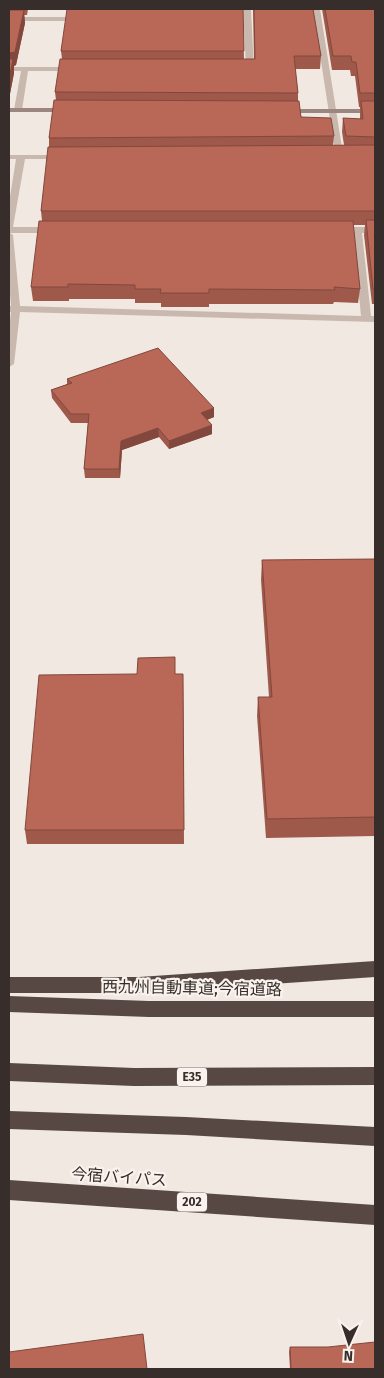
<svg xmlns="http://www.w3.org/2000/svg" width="384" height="1378" font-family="'Fira Sans','Noto Sans JP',sans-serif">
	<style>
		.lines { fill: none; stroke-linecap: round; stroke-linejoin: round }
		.street { fill: #c8b8ae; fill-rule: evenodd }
		.secondary { fill: #9b877f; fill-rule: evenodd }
		.highway { fill: #574843; fill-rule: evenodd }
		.wall { fill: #9f594b }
		.shaded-wall { fill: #82483d }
		.building { fill: #b96757; stroke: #82483d }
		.labels { text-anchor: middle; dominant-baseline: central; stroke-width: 4.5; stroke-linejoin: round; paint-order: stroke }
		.shield { fill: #f9f2ed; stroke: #716965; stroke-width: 1 }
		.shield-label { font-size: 12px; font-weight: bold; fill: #372e2b }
		.near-street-label { font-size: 16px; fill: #372e2b; stroke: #f9f2ed }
	</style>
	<rect width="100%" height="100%" fill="#f1e8e1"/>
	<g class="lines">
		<path class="street" d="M243,9H251L254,69L250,71L239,69L246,67Z
			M313,9H320L343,154C340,158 330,158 327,154L335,152Z
			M9,17H83L87,19L83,21H9Z
			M9,67H76L80,69L76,71H28L22,110L18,112L14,110L21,71H9Z
			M9,155H63L67,157L63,159H25L13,227H54L58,230L54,233H10L13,235L20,306L361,316L353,233H336L332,230L336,227H375V233H362L371,316H375V322L20,312L14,364L9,367V328L11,312H9V306H11L9,281V203L16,159H9Z"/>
		<path class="secondary" d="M9,108H69L73,110L69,112H9Z
			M281,109H375V113H284L280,111Z"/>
		<path class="highway" d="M375,961V977L139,993H9V977H139Z
			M9,996L149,1001H375V1017H149L9,1012Z
			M9,1063L134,1068L375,1067V1085L134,1086L9,1081Z
			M9,1111L186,1117L375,1127V1146L186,1135L9,1129Z
			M9,1180L375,1205V1225L9,1200Z"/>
	</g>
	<path class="wall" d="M9,9H28L27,15H24L25,23L16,65L14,66V73L9,99Z
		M69,9H243L244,59H254L253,9H313L321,56L320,69H295L298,93V101L301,117L334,136L333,145H344L342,132L343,118L360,119V107H359L355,76H351L350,70H332L322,9H375V304H372L364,235L365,225H353L360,289L358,303L334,302L333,304H209V307H161V303H135V299H69V301H33L31,287L42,221L41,211L49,147V138L56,100L55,92L62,59L61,51Z
		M67,379L214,408V417L207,420L212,425V434L169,449L159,437L122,450L120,478H85L84,469L88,423H71L52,398L51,390L67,384Z
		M375,559V836L266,838L257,716L258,697H269L261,580L262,560Z
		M175,674H183L184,844H27L25,830Z
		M290,1347H328L375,1369H290L289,1352Z"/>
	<path class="shaded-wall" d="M24,10L25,23L16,65L14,66V73L9,99V53Z
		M214,408V417L201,422V413Z
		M212,425V434L169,449V441Z
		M158,428L159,437L122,450L120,478L119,469L121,441Z"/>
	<path class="building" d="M67,9H243L244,51H61Z
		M254,9H313L321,56H294L298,93L55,92L60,59H255Z
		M325,9H375V93H360L356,62H352L351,56H333Z
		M9,10H24L15,52L9,53Z
		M9,59H13L9,79Z
		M54,100L299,101L301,117L331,118L334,136L49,138Z
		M361,101H375V137L346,136L343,118L363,119Z
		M375,145V211H41L48,147Z
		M366,220H375V290L373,289Z
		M39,221H353L360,289L334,287L335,290L209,289V293H160L161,289H135V285L68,284V287H31Z
		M158,348L214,408L201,413L212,425L169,441L158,428L121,441L119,469H84L89,414H71L51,390L72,383L67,379Z
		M375,559V817L267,819L258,697H272L262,560Z
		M175,657V674H183L184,830H25L39,675L137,674L138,658Z
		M143,1334L147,1369H9V1352Z
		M375,1342V1369H291L290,1347H328Z"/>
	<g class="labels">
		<g class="shield">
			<rect x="177" y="1067.5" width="30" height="19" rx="4"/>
			<rect x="177" y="1192.5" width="30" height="19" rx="4"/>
		</g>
		<g class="shield-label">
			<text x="192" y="1077">E35</text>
			<text x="192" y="1202">202</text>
		</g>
		<g class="near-street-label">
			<text transform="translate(192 988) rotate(1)">西九州自動車道;今宿道路</text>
			<text transform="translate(119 1177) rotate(4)">今宿バイパス</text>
		</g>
	</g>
	<rect width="384" height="1378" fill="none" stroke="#372e2b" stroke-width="20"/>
	<g transform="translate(349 1343) rotate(183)" stroke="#f9f2ed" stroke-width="4" paint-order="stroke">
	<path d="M0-4L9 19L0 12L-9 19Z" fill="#372e2b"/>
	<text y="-8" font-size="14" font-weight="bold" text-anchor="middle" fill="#372e2b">N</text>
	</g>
</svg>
